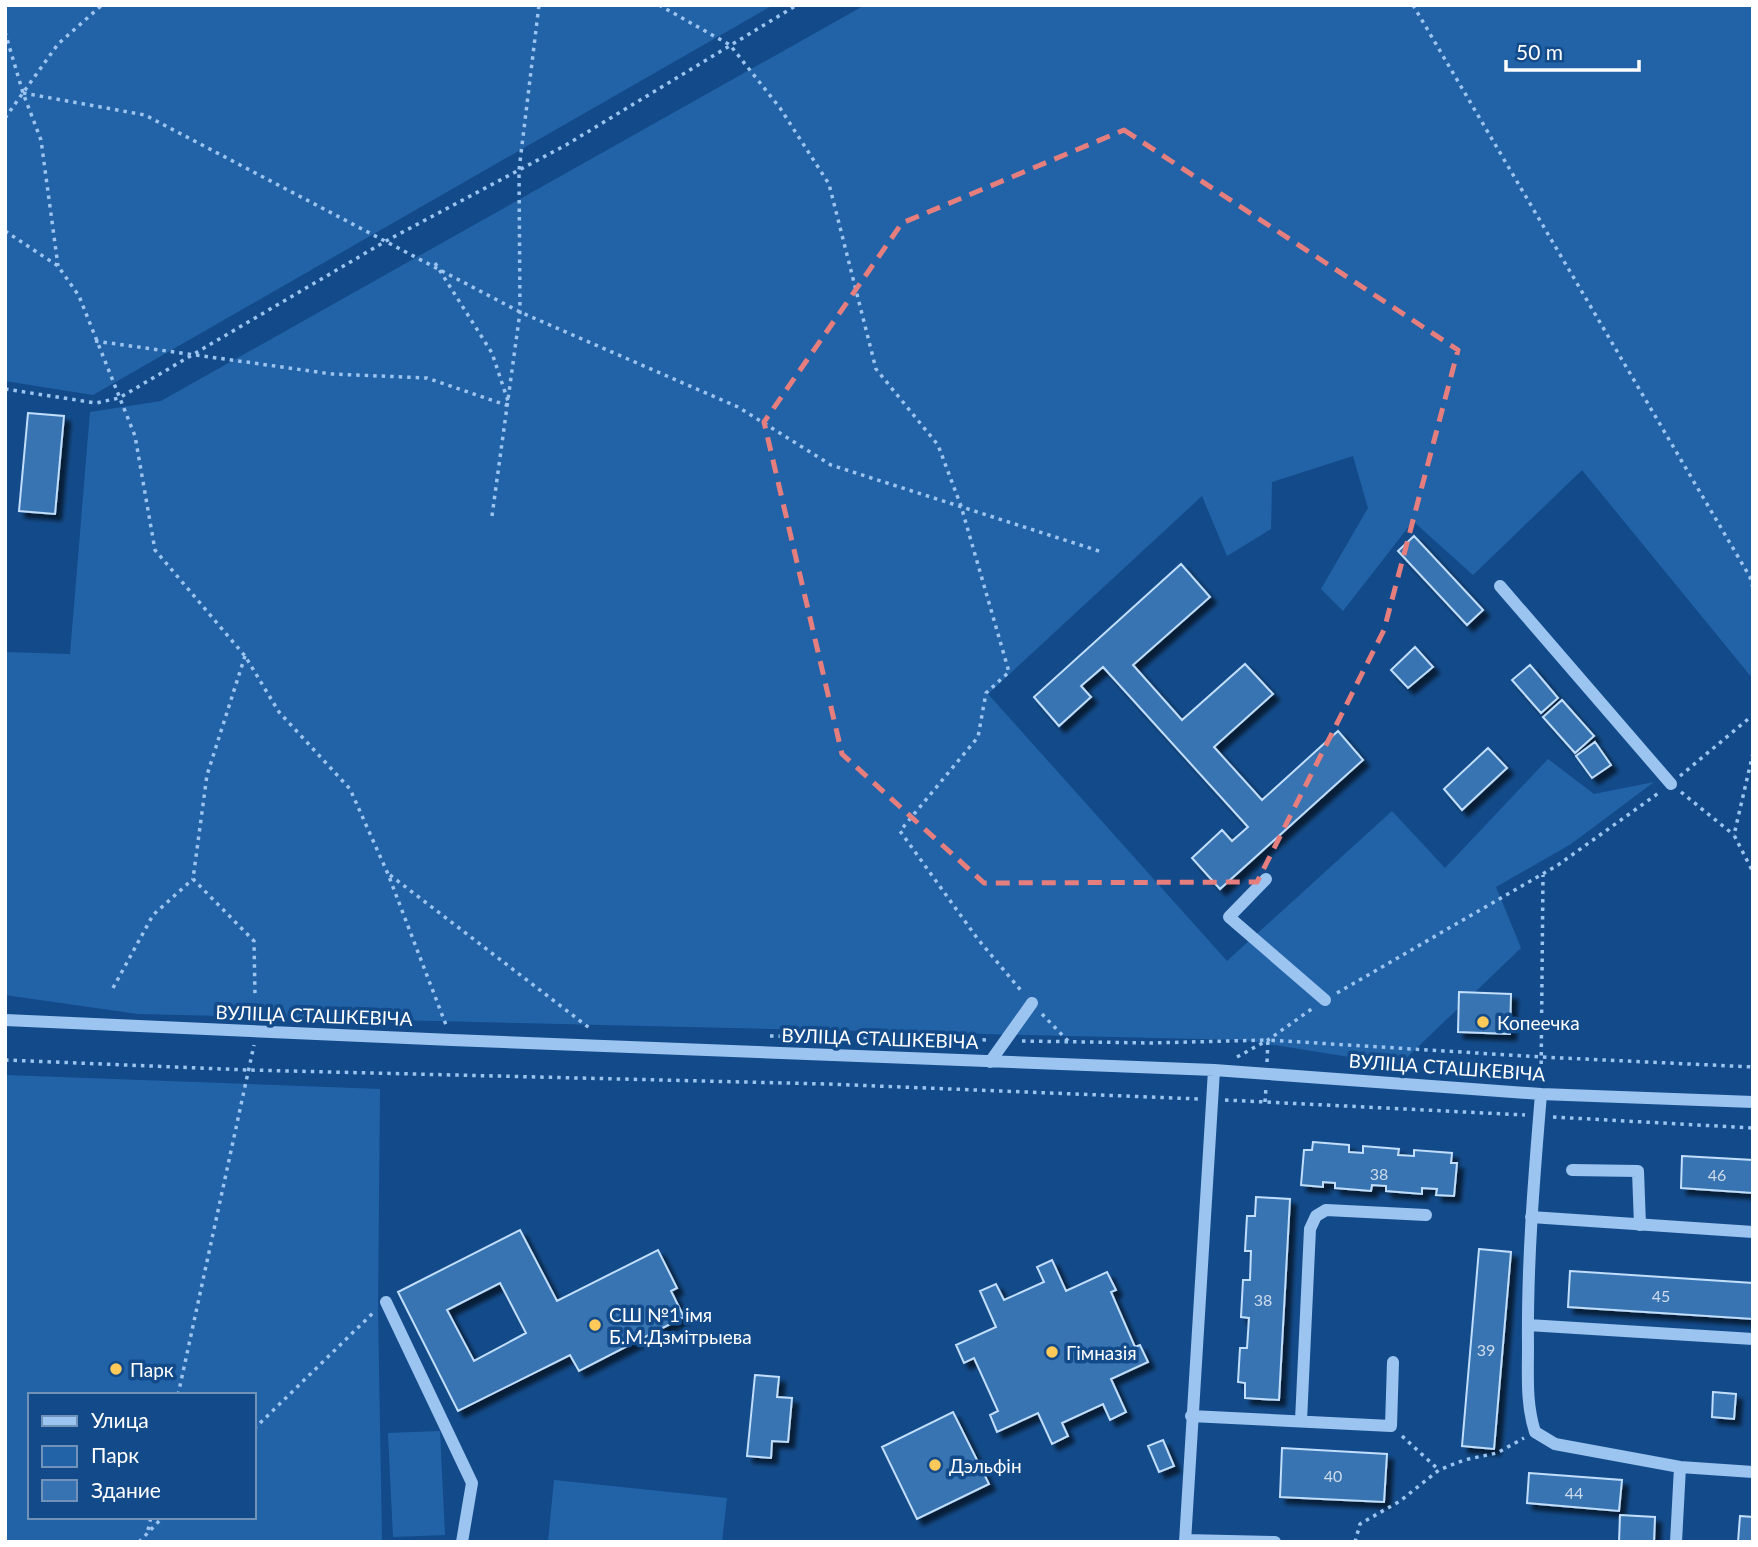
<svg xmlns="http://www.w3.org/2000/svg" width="1758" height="1547" font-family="Lato,sans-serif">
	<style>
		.green { fill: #2263a8; fill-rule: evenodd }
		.building { fill: #3773b2; stroke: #c1defc; stroke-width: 2; fill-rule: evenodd; filter: url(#shadow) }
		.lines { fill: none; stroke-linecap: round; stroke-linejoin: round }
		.path { stroke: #9bc4f0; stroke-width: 3.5; stroke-dasharray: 3.5 5; stroke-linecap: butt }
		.minor { stroke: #9bc4f0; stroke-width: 12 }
		.marked { fill: none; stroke: #e67e7e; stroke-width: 5; stroke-dasharray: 14 9; stroke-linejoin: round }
		.poi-dot { fill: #ffca5a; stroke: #134b8a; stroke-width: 2.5 }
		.labels { text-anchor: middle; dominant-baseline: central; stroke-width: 7; stroke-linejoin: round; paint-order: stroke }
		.number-label { font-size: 16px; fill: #cddcec }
		.street-label { font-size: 19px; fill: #fff; stroke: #134b8a }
		.poi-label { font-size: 19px; fill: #fff; stroke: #134b8a; text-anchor: start }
	</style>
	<defs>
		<filter id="shadow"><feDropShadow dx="6" dy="6" stdDeviation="2" flood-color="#0009"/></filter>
	</defs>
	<rect width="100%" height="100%" fill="#134b8a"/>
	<path class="green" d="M5,5H773L93,395L5,381Z
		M865,5H1753V679L1582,470L1473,575L1413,521L1343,611L1321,589L1368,508L1353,456L1272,482L1271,529L1227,556L1202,496L988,694L1227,961L1392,811L1445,868L1548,759L1594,794L1654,782L1571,844L1496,887L1521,948L1399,1065L1244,1040L138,1014L5,995V652L70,654L90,412L161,401Z
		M5,1075L380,1089L378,1309L382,1542H5ZM30,1395H254V1517H30Z
		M440,1431L445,1535L393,1537L388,1433Z
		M554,1480L727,1498L722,1542H548Z"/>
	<path class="building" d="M28,413L64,416L55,514L19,511Z
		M1414,536L1483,610L1467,625L1398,551Z
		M1181,564L1210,597L1133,665L1182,720L1245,664L1273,694L1214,747L1262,800L1338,731L1363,760L1220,889L1192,858L1222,830L1232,841L1248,827L1103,667L1081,686L1091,697L1059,726L1034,697Z
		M1415,647L1433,667L1408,688L1391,670Z
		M1530,665L1558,698L1541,713L1512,680Z
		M1562,700L1594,736L1575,753L1543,717Z
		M1595,742L1611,765L1592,778L1576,756Z
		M1488,748L1507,768L1462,810L1444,789Z
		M1459,992L1511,994L1510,1034L1458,1032Z
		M1313,1142L1349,1145V1152L1363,1153V1146L1399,1149L1398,1155L1414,1156V1150L1452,1153L1451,1163H1457L1454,1196L1436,1195L1437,1189L1422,1188V1194L1386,1191V1186L1372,1185L1371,1191L1335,1188V1183L1323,1182V1187L1301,1185L1304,1150H1312Z
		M1682,1156L1753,1160V1193L1681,1188Z
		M1256,1197L1290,1199L1279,1400L1245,1398V1383L1238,1382L1240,1348H1247L1249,1318L1241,1317L1243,1280H1250L1251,1251H1245L1247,1216H1255Z
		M520,1230L557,1301L658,1250L677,1288L671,1291L684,1317L579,1371L570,1355L458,1411L398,1292ZM500,1283L526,1333L474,1361L447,1310Z
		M1479,1249L1511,1252L1494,1449L1462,1446Z
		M1052,1260L1066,1291L1107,1272L1116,1290L1111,1292L1135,1347L1140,1345L1148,1362L1111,1379L1126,1412L1110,1420L1103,1404L1062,1423L1068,1436L1052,1444L1038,1413L997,1432L990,1415L998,1411L974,1358L964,1363L956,1345L996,1327L980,1291L996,1284L1004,1300L1044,1282L1037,1267Z
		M1570,1271L1753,1283V1319L1568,1307Z
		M755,1375L779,1377L777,1397L792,1398L788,1442L772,1441L771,1458L747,1456Z
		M1713,1392L1736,1394L1734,1419L1712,1417Z
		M953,1412L989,1484L917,1519L882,1447Z
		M1163,1440L1174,1466L1159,1472L1148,1446Z
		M1282,1448L1387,1454L1384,1502L1280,1497Z
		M1529,1473L1622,1480L1619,1511L1527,1503Z
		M1620,1515L1655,1517L1654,1542H1619Z
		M1740,1516L1753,1517V1542H1738Z"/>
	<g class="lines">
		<path class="path" d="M659,5L730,45L780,108L829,184L876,369L938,445L961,506L1009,672L986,693L978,737L900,831L977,938L1023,993
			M1413,5L1750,577L1753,588
			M5,32L23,93L41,140L58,266
			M23,93L145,115L520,312L738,407L831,465L1102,552
			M5,118L58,44L102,5
			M5,231L58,266L79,296L135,436L155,550L245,656L279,712L350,789L388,874L446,1025
			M435,263L492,353L509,404
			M95,341L332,374L427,378L509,406
			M5,389L96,403L119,398L386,241L566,145L797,5
			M492,516L520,312L519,170L539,5
			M245,656L207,775L193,879L254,941L255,996
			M1753,753L1734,835L1753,872
			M1680,776L1753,715
			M1681,792L1734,835
			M390,875L592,1030
			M113,988L153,915L193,879
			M1337,993L1558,865L1660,792
			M1042,1014L1069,1042
			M770,1036L990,1040
			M1022,1041L1151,1043L1268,1040
			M1237,1057L1268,1040L1313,1008
			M5,1060L248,1070L827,1084L1199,1099
			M1267,1062L1268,1040L1541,1057L1753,1067
			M1541,1081L1543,875
			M1225,1100L1525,1115
			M1265,1102L1266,1087
			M1553,1117L1753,1128
			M178,1395L254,1045
			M254,1429L375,1311
			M1402,1436L1439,1470
			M148,1530L151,1517
			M139,1542L163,1517
			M1355,1542L1360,1524L1400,1501L1439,1470L1464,1460L1497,1453L1524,1438"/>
		<path class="minor" d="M1500,586L1671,784
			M1266,879L1229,917L1325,1000
			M5,1020L452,1040L1214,1070L1541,1094L1753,1102
			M990,1062L1032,1003
			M1541,1094C1534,1178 1527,1262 1528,1347C1528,1376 1526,1404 1535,1432L1555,1444L1680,1467L1753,1472
			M1572,1170L1638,1171L1640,1225
			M1531,1217L1753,1232
			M386,1302L472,1483L462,1542
			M1528,1325L1753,1339
			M1191,1416L1391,1426L1393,1362
			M1301,1421L1310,1229L1316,1216L1326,1210L1426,1215
			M1185,1540L1275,1542
			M1185,1542L1214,1070
			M1676,1542L1680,1467"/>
	</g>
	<path class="marked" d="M1124,130L1458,350L1384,630L1257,882L984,883L842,754L764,422L902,223Z"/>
	<g class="poi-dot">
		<circle cx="1483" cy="1022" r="7"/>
		<circle cx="595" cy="1325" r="7"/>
		<circle cx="1052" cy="1352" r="7"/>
		<circle cx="116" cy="1369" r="7"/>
		<circle cx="935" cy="1465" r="7"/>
	</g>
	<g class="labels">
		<g class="number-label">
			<text x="1379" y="1173">38</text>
			<text x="1717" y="1174">46</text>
			<text x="1661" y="1295">45</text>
			<text x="1263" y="1299">38</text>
			<text x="1486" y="1349">39</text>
			<text x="1333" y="1475">40</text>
			<text x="1574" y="1492">44</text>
		</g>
		<g class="street-label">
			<text transform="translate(314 1015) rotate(2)">ВУЛІЦА СТАШКЕВІЧА</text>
			<text transform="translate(880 1038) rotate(2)">ВУЛІЦА СТАШКЕВІЧА</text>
			<text transform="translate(1447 1067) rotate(4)">ВУЛІЦА СТАШКЕВІЧА</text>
		</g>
		<g class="poi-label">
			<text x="1497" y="1022">Копеечка</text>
			<text x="609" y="1314">СШ №1 імя<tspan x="609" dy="22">Б.М.Дзмітрыева</tspan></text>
			<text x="1066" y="1352">Гімназія</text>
			<text x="130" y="1369">Парк</text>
			<text x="949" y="1465">Дэльфін</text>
		</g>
	</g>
	<rect width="1758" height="1547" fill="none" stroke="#ffffff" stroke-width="14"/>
	<rect x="28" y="1393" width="228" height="126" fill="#134b8a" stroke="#7193b9" stroke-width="2"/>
	<rect x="42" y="1416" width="35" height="10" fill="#9bc4f0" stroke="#7193b9" stroke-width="2"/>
	<text x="91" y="1428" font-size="21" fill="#ffffff">Улица</text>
	<rect x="42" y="1446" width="35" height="21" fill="#2263a8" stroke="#7193b9" stroke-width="2"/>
	<text x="91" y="1463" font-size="21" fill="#ffffff">Парк</text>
	<rect x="42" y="1480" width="35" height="21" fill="#3773b2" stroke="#7193b9" stroke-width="2"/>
	<text x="91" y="1498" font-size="21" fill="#ffffff">Здание</text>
	<path d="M1506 60v10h133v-10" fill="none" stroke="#ffffff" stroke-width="3.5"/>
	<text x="1516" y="60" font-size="21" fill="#ffffff" stroke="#134b8a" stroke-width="5" paint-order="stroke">50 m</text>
</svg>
